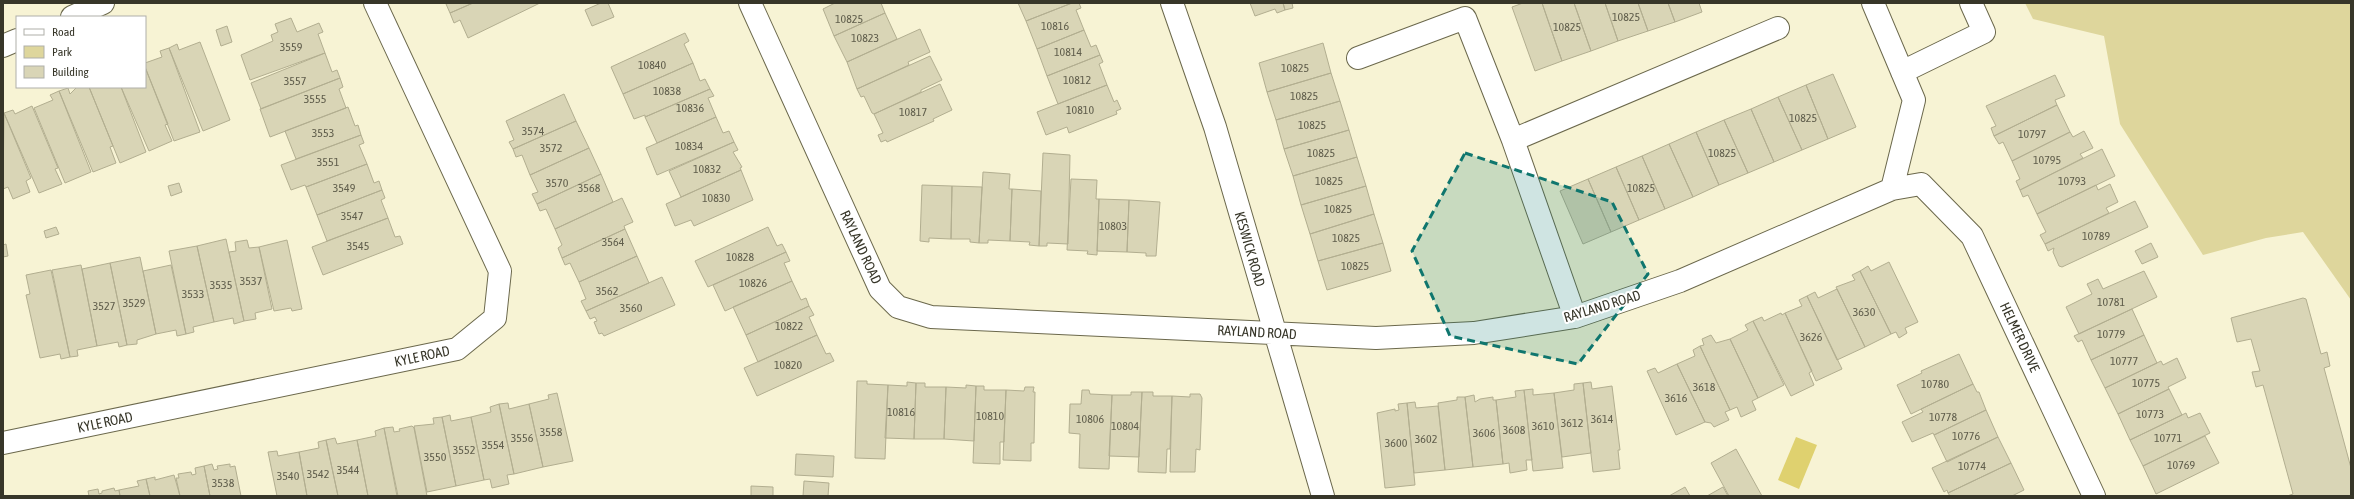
<svg xmlns="http://www.w3.org/2000/svg" width="2354" height="499" font-family="'Asap Condensed',sans-serif">
	<style>
		.green { fill: #ded69c }
		.water { fill: #dfd16f }
		.building { fill: #d9d5b6; stroke: #b2ae90 }
		.lines { fill: none; stroke-linecap: round; stroke-linejoin: round }
		.minor-casing { stroke: #6b684c; stroke-width: 24 }
		.minor { stroke: #fff; stroke-width: 22 }
		.marked { fill: #0f766e; fill-opacity: 0.2; stroke: #0f766e; stroke-width: 3; stroke-dasharray: 8 5; stroke-linejoin: round }
		.labels { text-anchor: middle; dominant-baseline: central; stroke-width: 4; stroke-linejoin: round; paint-order: stroke }
		.number-label { font-size: 12px; fill: #605e4c }
		.street-label { font-size: 14px; fill: #373629; stroke: #fff }
	</style>
	<rect width="100%" height="100%" fill="#f7f3d4"/>
	<path class="green" d="M2025,3H2351V300L2303,232L2266,238L2203,255L2120,124L2104,36L2033,19Z"/>
	<path class="water" d="M1796,437L1817,445L1799,489L1778,480Z"/>
	<path class="building" d="M450,3H473L450,13L446,4Z
		M473,3H540L468,38L460,20L454,23L450,13Z
		M601,3H608L614,17L592,26L585,10Z
		M835,3H881L885,13L834,36L823,9Z
		M1018,3H1072L1026,21Z
		M1072,3H1079L1081,8L1076,10L1084,30L1037,49L1026,21Z
		M1250,3H1283L1285,10L1277,13L1275,9L1255,16Z
		M1283,3H1292L1293,8L1285,10Z
		M1523,3H1542L1562,61L1535,71L1512,7Z
		M1542,3H1574L1591,51L1562,61Z
		M1574,3H1605L1618,41L1591,51Z
		M1605,3H1638L1648,31L1618,41Z
		M1638,3H1668L1675,22L1648,31Z
		M1668,3H1699L1702,12L1675,22Z
		M885,13L897,39L847,62L834,36Z
		M291,18L297,32L319,23L323,32L318,34L325,53L250,80L241,55L273,41L271,35L278,32L275,24Z
		M227,26L232,42L221,46L216,30Z
		M920,29L930,52L908,62L909,65L857,89L847,62Z
		M1084,30L1091,47L1096,45L1100,55L1047,76L1037,49Z
		M685,33L689,41L684,44L693,63L623,94L611,67Z
		M200,42L230,120L203,131L169,48L177,44L179,50Z
		M1323,43L1331,73L1267,92L1259,63Z
		M169,48L200,132L174,141L145,67V63L162,57L160,51Z
		M325,53L332,72L337,70L340,78L261,109L251,83Z
		M1100,55L1103,62L1099,64L1107,85L1058,104L1047,76Z
		M930,56L942,80L921,90V92L874,114L872,113L864,96L861,97L857,89Z
		M693,63L700,81L705,79L710,89L645,117V115L634,119L623,94Z
		M145,67L168,124L165,125L172,141L149,151L121,87H145Z
		M1331,73L1340,101L1276,120L1267,92Z
		M1833,74L1856,127L1828,139L1806,85Z
		M2055,75L2065,96L2055,100L2057,105L1994,136L1991,128L1996,126L1986,106Z
		M340,78L343,87L339,89L346,108L270,137L260,109Z
		M940,84L952,110L933,119L934,121L887,142L886,140L881,142L878,135L883,133L874,114Z
		M1107,85L1114,102L1117,100L1121,109L1116,111L1117,114L1069,133L1067,127L1046,135L1037,112Z
		M1806,85L1828,139L1802,150L1778,97Z
		M77,87H89L113,146L110,147L116,163L93,172L59,91L68,88L70,94Z
		M89,87H121L146,152L120,163Z
		M710,89L714,96L708,98L716,117L657,143L645,117Z
		M59,91L91,172L65,183L34,108L53,100L50,95Z
		M564,94L576,121L513,149L509,142L514,140L506,121Z
		M1778,97L1802,150L1774,162L1751,109Z
		M1340,101L1349,130L1284,149L1276,120Z
		M2057,105L2070,132L2012,161L2003,142L1999,144L1994,136Z
		M32,106L58,168L55,169L62,184L39,193L4,113L13,110L15,114Z
		M348,107L355,126L358,125L361,135L296,159L285,131Z
		M1751,109L1774,162L1748,173L1724,120Z
		M4,113L31,178L26,181L30,192L13,199L8,187L3,189Z
		M716,117L723,133L729,131L734,142L657,175L646,148Z
		M1724,120L1748,173L1719,185L1696,132Z
		M576,121L589,148L530,175L522,155L516,157L513,149Z
		M1349,130L1357,157L1293,176L1284,149Z
		M2084,131L2093,148L2080,154L2083,158L2020,190L2016,181L2020,179L2012,161L2070,132L2073,137Z
		M1696,132L1719,185L1693,197L1669,144Z
		M361,135L364,143L359,145L367,164L306,187L305,185L291,190L281,165Z
		M734,142L738,150L733,152L742,167L740,168L741,170L681,197L669,171Z
		M1669,144L1693,197L1665,209L1642,156Z
		M589,148L601,174L537,204L532,194L538,192L530,175Z
		M2102,149L2115,176L2037,214L2028,195L2023,197L2020,190Z
		M1043,153L1070,155L1068,244L1047,243V246H1039Z
		M1642,156L1665,209L1639,220L1616,167Z
		M1357,157L1366,186L1301,205L1293,176Z
		M367,164L374,183L379,181L382,190L317,215L306,187Z
		M1616,167L1639,220L1611,232L1588,179Z
		M741,170L753,200L694,226L691,220L675,226L666,204Z
		M983,172L1010,174L1009,189H1012L1010,241L988,240V243H979Z
		M601,174L613,202L555,229L546,209L540,211L537,204Z
		M1071,179L1097,180L1096,199H1099L1097,255L1087,254L1088,251L1067,250Z
		M1588,179L1611,232L1583,244L1560,191Z
		M179,183L182,192L171,196L168,186Z
		M2110,184L2118,202L2106,208L2109,213L2045,244L2040,235L2046,232L2037,214L2096,185L2098,190Z
		M922,185L952,186L951,239L929,238V242L920,241Z
		M952,186L982,187L979,243L970,242V239H951Z
		M1366,186L1374,214L1310,234L1301,205Z
		M1012,189L1041,191L1039,246L1029,245L1030,242L1010,241Z
		M382,190L385,198L381,200L388,218L327,241L317,215Z
		M622,198L633,222L624,226L625,229L562,258L558,248L562,245L555,229Z
		M1099,199L1129,200L1127,252L1097,251Z
		M1129,200L1160,202L1156,256H1146V253L1127,252Z
		M2135,201L2148,227L2062,267L2059,266L2053,252L2054,248L2048,251L2045,244Z
		M1374,214L1383,243L1318,261L1310,234Z
		M388,218L395,237L400,236L403,244L323,275L312,247Z
		M56,227L59,234L46,238L44,231Z
		M768,227L777,246L782,244L786,252L708,287L695,261Z
		M625,229L637,256L579,282L570,263L565,265L562,258Z
		M226,239L244,321L234,324L233,318L214,322L197,246Z
		M247,240L249,248L259,247L272,309L255,313L256,319L244,321L229,252L236,251L235,242Z
		M287,240L302,309L292,311L291,308L274,311L259,247Z
		M1383,243L1391,271L1327,290L1318,261Z
		M2151,243L2158,257L2142,264L2135,251Z
		M6,244L8,256L3,257V245Z
		M197,246L214,322L193,327L194,332L186,334L169,251Z
		M786,252L790,261L784,263L792,281L725,311L713,285Z
		M637,256L649,283L586,311L581,301L586,299L579,282Z
		M140,257L156,334L137,340V344L127,345L110,263Z
		M1889,262L1918,322L1905,328L1907,333L1899,338L1896,332L1891,334L1860,271L1868,266L1871,271Z
		M110,263L127,345L119,347L118,342L97,346L82,269Z
		M81,265L97,346L77,350L78,356L70,357L52,270Z
		M171,265L186,334L177,336L176,330L156,334L143,271Z
		M51,270L70,357L61,359L60,354L40,358L26,295L30,294L26,275Z
		M1860,271L1891,334L1865,347L1836,287L1855,280L1852,275Z
		M2144,271L2157,297L2079,334L2066,307L2092,294L2087,284L2098,279L2103,289Z
		M662,277L675,305L604,336L602,333L599,334L594,322L597,321L595,317L590,319L586,311Z
		M792,281L801,300L806,298L809,306L746,335L733,307Z
		M1837,289L1865,347L1837,360L1807,296L1815,292L1818,298Z
		M1807,296L1842,369L1816,381L1785,313L1802,306L1799,300Z
		M2303,298L2306,299L2321,354L2327,352L2330,366L2324,368L2351,468V496H2287L2293,494L2263,385L2256,387L2252,372L2260,371L2251,339L2237,342L2231,318Z
		M809,306L814,315L809,317L817,335L758,362L746,335Z
		M2132,309L2144,335L2091,360L2082,340L2078,342L2074,336Z
		M1781,313L1782,315L1785,313L1812,371L1809,373L1814,385L1791,396L1753,321L1762,317L1764,321Z
		M1753,321L1784,385L1758,398L1730,339L1748,330L1745,325Z
		M817,335L826,354L830,353L834,361L757,396L744,368Z
		M1711,335L1716,343L1730,339L1758,398L1752,401L1756,410L1741,417L1737,407L1730,410L1700,346L1704,345L1702,339Z
		M2144,335L2157,363L2105,388L2091,360Z
		M1700,346L1730,410L1725,412L1729,420L1714,427L1711,423L1705,422L1677,364L1695,356L1693,350Z
		M1959,354L1973,384L1911,414L1897,385L1922,373L1921,371Z
		M2177,358L2186,378L2168,387L2169,389L2118,414L2105,388L2161,361L2163,365Z
		M1677,364L1705,422L1676,435L1647,371L1655,368L1658,373Z
		M857,381H867V384L888,385L885,459L855,458Z
		M907,382L916,383L914,439L885,438L888,385L907,386Z
		M1591,382L1592,389L1612,386L1620,450H1618L1620,469L1593,472L1583,383Z
		M916,383H925V387H946L944,439H914Z
		M1583,383L1591,453L1562,457L1554,393L1574,390V384Z
		M1973,384L1977,392H1979L1986,410L1934,435L1933,433L1912,442L1902,422L1923,412L1921,409Z
		M966,385L976,386L974,441L944,439L946,387L966,388Z
		M976,386H984V390H1006L1004,442H1000V464L973,463Z
		M1025,387H1034L1033,392H1035L1034,443H1031V461L1003,460L1006,390L1024,391Z
		M1533,389V395L1554,393L1563,468L1533,471L1524,390Z
		M2169,389L2182,415L2130,440L2118,414Z
		M1082,390H1089L1090,394L1112,395L1109,469L1079,468L1080,434L1069,433L1070,404H1081Z
		M1524,390L1532,460H1526L1527,470L1510,473L1509,463L1503,464L1496,400L1516,397L1515,391Z
		M1131,392H1142L1139,457L1109,456L1112,395H1131Z
		M1142,392H1153V396H1172L1170,449H1167L1166,473L1138,472Z
		M557,393L573,461L543,467L529,404L549,399L548,395Z
		M1190,394H1200L1202,398L1200,450L1196,449L1195,472H1170L1172,396L1190,397Z
		M1474,395L1475,402L1480,399L1493,397V400H1496L1503,464L1473,467L1465,397Z
		M1457,397H1465L1473,467L1445,470L1438,403L1457,400Z
		M1415,402L1416,408L1438,406L1445,470L1414,473L1407,403Z
		M508,403L509,409L529,404L543,467L514,474L499,404Z
		M1407,403L1415,485L1385,488L1377,413L1395,409V411L1399,410L1398,404Z
		M499,404L514,474L507,475L509,484L492,488L490,479L484,480L471,417L491,412L490,407Z
		M1986,410L1998,437L1947,462L1934,435Z
		M2186,413L2188,418L2200,413L2210,433L2143,466L2130,440Z
		M450,415L451,421L471,417L484,480L456,486L442,417Z
		M442,417L456,486L427,492L414,426L434,424L433,418Z
		M412,426L414,428L427,496H398L384,428L393,427L394,432L400,431L399,429Z
		M384,428L397,496H368L357,440L376,436L375,431Z
		M2205,436L2219,463L2156,494L2143,466Z
		M1998,437L2011,463L1948,493L1947,490L1944,492L1932,468Z
		M335,438L337,444L357,440L368,496H338L326,440Z
		M326,440L338,496H307L299,452L319,448L318,442Z
		M1736,449L1762,496H1729L1711,463Z
		M277,451L278,456L299,452L307,496H277L268,452Z
		M796,454L834,456L833,477L795,475Z
		M2011,463L2024,490L2012,496H1950L1948,493Z
		M212,464L214,470L218,469L217,466L230,464V467L235,466L241,496H210L204,466Z
		M204,466L210,496H180L176,478H179L178,474L191,472L192,475L196,474L195,468Z
		M174,475L180,496H150L146,479L155,477V480Z
		M146,479L150,496H120L119,490L139,486L137,481Z
		M804,481L829,483L828,496H803Z
		M751,486L773,487V496H751Z
		M1685,487L1690,496H1669Z
		M1723,487L1728,496H1707Z
		M114,488L115,491L119,490L120,496H89L88,491L98,489L99,494L102,493V491Z"/>
	<g class="lines">
		<defs>
			<path id="minor" d="M750,3L880,289L898,307L931,317L1376,338L1474,333L1575,317L1680,281L1892,189L1921,184L1972,236L2094,496
				M1172,3L1215,127L1323,496
				M1873,3L1914,100L1892,189
				M72,17L103,3
				M3,46L17,40
				M1358,58L1465,18L1513,140
				M1902,72L1984,32L1971,3
				M1575,317L1513,140L1778,28
				M3,443L457,349L495,318L500,271L375,3"/>
		</defs>
		<use href="#minor" class="minor-casing"/>
		<use href="#minor" class="minor"/>
	</g>
	<path class="marked" d="M1465,153L1612,202L1648,274L1578,364L1450,336L1412,251Z"/>
	<g class="labels">
		<g class="number-label">
			<text x="1626" y="17">10825</text>
			<text x="849" y="19">10825</text>
			<text x="1055" y="26">10816</text>
			<text x="1567" y="27">10825</text>
			<text x="865" y="38">10823</text>
			<text x="291" y="47">3559</text>
			<text x="1068" y="52">10814</text>
			<text x="652" y="65">10840</text>
			<text x="1295" y="68">10825</text>
			<text x="1077" y="80">10812</text>
			<text x="295" y="81">3557</text>
			<text x="667" y="91">10838</text>
			<text x="1304" y="96">10825</text>
			<text x="315" y="99">3555</text>
			<text x="690" y="108">10836</text>
			<text x="1080" y="110">10810</text>
			<text x="913" y="112">10817</text>
			<text x="1803" y="118">10825</text>
			<text x="1312" y="125">10825</text>
			<text x="533" y="131">3574</text>
			<text x="323" y="133">3553</text>
			<text x="2032" y="134">10797</text>
			<text x="689" y="146">10834</text>
			<text x="551" y="148">3572</text>
			<text x="1321" y="153">10825</text>
			<text x="1722" y="153">10825</text>
			<text x="2047" y="160">10795</text>
			<text x="328" y="162">3551</text>
			<text x="707" y="169">10832</text>
			<text x="1329" y="181">10825</text>
			<text x="2072" y="181">10793</text>
			<text x="557" y="183">3570</text>
			<text x="344" y="188">3549</text>
			<text x="589" y="188">3568</text>
			<text x="1641" y="188">10825</text>
			<text x="716" y="198">10830</text>
			<text x="1338" y="209">10825</text>
			<text x="352" y="216">3547</text>
			<text x="1113" y="226">10803</text>
			<text x="2096" y="236">10789</text>
			<text x="1346" y="238">10825</text>
			<text x="613" y="242">3564</text>
			<text x="358" y="246">3545</text>
			<text x="740" y="257">10828</text>
			<text x="1355" y="266">10825</text>
			<text x="251" y="281">3537</text>
			<text x="753" y="283">10826</text>
			<text x="221" y="285">3535</text>
			<text x="607" y="291">3562</text>
			<text x="193" y="294">3533</text>
			<text x="2111" y="302">10781</text>
			<text x="134" y="303">3529</text>
			<text x="104" y="306">3527</text>
			<text x="631" y="308">3560</text>
			<text x="1864" y="312">3630</text>
			<text x="789" y="326">10822</text>
			<text x="2111" y="334">10779</text>
			<text x="1811" y="337">3626</text>
			<text x="2124" y="361">10777</text>
			<text x="788" y="365">10820</text>
			<text x="2146" y="383">10775</text>
			<text x="1935" y="384">10780</text>
			<text x="1704" y="387">3618</text>
			<text x="1676" y="398">3616</text>
			<text x="901" y="412">10816</text>
			<text x="2150" y="414">10773</text>
			<text x="990" y="416">10810</text>
			<text x="1943" y="417">10778</text>
			<text x="1090" y="419">10806</text>
			<text x="1602" y="419">3614</text>
			<text x="1572" y="423">3612</text>
			<text x="1125" y="426">10804</text>
			<text x="1543" y="426">3610</text>
			<text x="1514" y="430">3608</text>
			<text x="551" y="432">3558</text>
			<text x="1484" y="433">3606</text>
			<text x="1966" y="436">10776</text>
			<text x="522" y="438">3556</text>
			<text x="2168" y="438">10771</text>
			<text x="1426" y="439">3602</text>
			<text x="1396" y="443">3600</text>
			<text x="493" y="445">3554</text>
			<text x="464" y="450">3552</text>
			<text x="435" y="457">3550</text>
			<text x="2181" y="465">10769</text>
			<text x="1972" y="466">10774</text>
			<text x="348" y="470">3544</text>
			<text x="318" y="474">3542</text>
			<text x="288" y="476">3540</text>
			<text x="223" y="483">3538</text>
		</g>
		<g class="street-label">
			<text transform="translate(861 247) rotate(65)">RAYLAND ROAD</text>
			<text transform="translate(1250 249) rotate(74)">KESWICK ROAD</text>
			<text transform="translate(1602 306) rotate(-17)">RAYLAND ROAD</text>
			<text transform="translate(1257 332) rotate(3)">RAYLAND ROAD</text>
			<text transform="translate(2020 337) rotate(65)">HELMER DRIVE</text>
			<text transform="translate(422 356) rotate(-12)">KYLE ROAD</text>
			<text transform="translate(105 422) rotate(-12)">KYLE ROAD</text>
		</g>
	</g>
	<rect width="2354" height="499" fill="none" stroke="#373629" stroke-width="8"/>
	<rect x="16" y="16" width="130" height="72" fill="#ffffff" stroke="#afafa9"/>
	<rect x="24" y="29" width="20" height="6" fill="#ffffff" stroke="#afafa9"/>
	<text x="52" y="36" font-size="12" fill="#373629">Road</text>
	<rect x="24" y="46" width="20" height="12" fill="#ded69c" stroke="#afafa9"/>
	<text x="52" y="56" font-size="12" fill="#373629">Park</text>
	<rect x="24" y="66" width="20" height="12" fill="#d9d5b6" stroke="#afafa9"/>
	<text x="52" y="76" font-size="12" fill="#373629">Building</text>
</svg>
